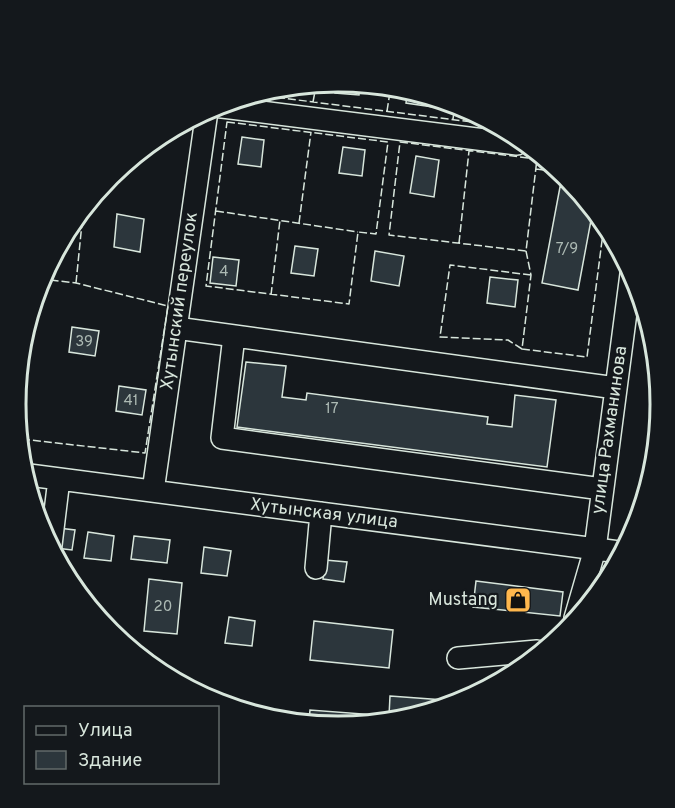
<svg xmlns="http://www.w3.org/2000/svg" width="675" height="808" font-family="Overpass,sans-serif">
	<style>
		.building { fill: #2c363c; stroke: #d8e6dc; stroke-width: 1.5 }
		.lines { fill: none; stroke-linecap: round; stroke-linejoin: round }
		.minor-casing { stroke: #d8e6dc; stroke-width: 24 }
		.minor { stroke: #14181c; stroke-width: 21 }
		.fence { stroke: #d8e6dc; stroke-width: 1.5; stroke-dasharray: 8 3; stroke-linecap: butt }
		.labels { text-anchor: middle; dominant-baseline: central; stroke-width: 4.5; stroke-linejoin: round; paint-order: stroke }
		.number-label { font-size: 15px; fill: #adbab4 }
		.street-label { font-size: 18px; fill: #d8e6dc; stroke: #14181c }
		.poi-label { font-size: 18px; fill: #d8e6dc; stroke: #14181c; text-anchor: end }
		.rim { fill: none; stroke: #d8e6dc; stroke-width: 3 }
	</style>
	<rect width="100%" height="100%" fill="#14181c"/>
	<path class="building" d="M336,82L360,86L359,95L335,93Z
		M407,95L433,101L432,107L406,103Z
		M242,137L264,140L261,167L238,164Z
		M343,147L365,150L362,176L339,173Z
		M416,156L439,160L434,197L410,193Z
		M560,187L575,190L592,215L578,290L542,283Z
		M117,214L144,219L140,252L114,247Z
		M295,246L318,249L314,276L291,273Z
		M375,251L404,256L399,286L371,281Z
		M213,257L239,260L236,286L210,283Z
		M490,277L518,280L515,307L487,303Z
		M72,327L99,331L95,356L69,352Z
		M246,362L286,366L282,397L306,400L307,393L488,417L487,424L512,427L515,395L556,400L547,467L237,427Z
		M22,367L19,393H17Z
		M119,386L146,390L142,415L116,411Z
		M58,528L75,530L72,550L56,548Z
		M88,532L114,536L111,561L84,558Z
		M134,536L170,540L167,563L131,559Z
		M204,547L231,551L227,576L201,573Z
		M325,560L347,562L344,582L323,579Z
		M149,579L182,583L177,634L144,631Z
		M476,581L563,592L560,616L473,607Z
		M229,617L255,621L252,646L225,643Z
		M314,621L393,630L389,668L310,660Z
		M390,696L444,700V705L337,726L309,721L310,710L389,716Z"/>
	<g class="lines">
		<defs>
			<path id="minor" d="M214,106L517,144
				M176,328L616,388
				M234,336L222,438L602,489
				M29,475L619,552
				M153,491L207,111
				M51,545L59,479
				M316,568L321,513
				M575,618L595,549L631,274
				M458,658L537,651"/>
		</defs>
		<use href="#minor" class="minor-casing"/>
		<use href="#minor" class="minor"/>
		<path class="fence" d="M266,96L488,124
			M313,102L316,86
			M387,111L390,92
			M453,119L455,105
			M227,122L388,142L376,234L358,232L349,304L206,286Z
			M400,142L537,159L526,251L389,235Z
			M536,169L560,172
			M216,211L358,232
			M299,223L311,132
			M459,243L469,151
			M526,251L531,275L522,349L587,357L603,233
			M76,283L82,223L78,222
			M271,295L280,220
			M522,349L508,340L440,337L450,265L531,275
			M22,439L145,453L168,306L76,283L41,279"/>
	</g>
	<defs>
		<symbol id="shop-square" viewBox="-11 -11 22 22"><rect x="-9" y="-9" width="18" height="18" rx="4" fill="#ffb74d" stroke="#14181c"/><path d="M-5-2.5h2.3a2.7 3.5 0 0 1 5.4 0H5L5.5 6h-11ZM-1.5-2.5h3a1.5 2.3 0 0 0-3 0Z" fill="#111"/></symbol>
	</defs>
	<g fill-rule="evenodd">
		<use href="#shop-square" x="503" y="585" width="30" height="30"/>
	</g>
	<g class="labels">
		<g class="number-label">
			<text x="567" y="249">7/9</text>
			<text x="224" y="272">4</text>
			<text x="84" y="342">39</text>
			<text x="131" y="401">41</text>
			<text x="332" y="409">17</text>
			<text x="163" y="607">20</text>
		</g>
		<g class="street-label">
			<text transform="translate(180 301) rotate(-82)">Хутынский переулок</text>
			<text transform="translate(610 430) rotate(-82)">улица Рахманинова</text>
			<text transform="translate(324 514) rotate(7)">Хутынская улица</text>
		</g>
		<g class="poi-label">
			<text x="498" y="600">Mustang</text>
		</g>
	</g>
	<path d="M0 0H675V808H0ZM26 404a312 312 0 1 1 624 0a312 312 0 1 1-624 0Z" fill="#14181c" fill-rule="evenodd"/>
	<path class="rim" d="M26 404a312 312 0 1 1 624 0a312 312 0 1 1-624 0Z"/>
	<rect x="24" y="706" width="195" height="78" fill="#14181c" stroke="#626a69" stroke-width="1.5"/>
	<rect x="36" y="726" width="30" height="9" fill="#14181c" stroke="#626a69" stroke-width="1.5"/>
	<text x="78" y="736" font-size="18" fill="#d8e6dc">Улица</text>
	<rect x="36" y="751" width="30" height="18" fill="#2c363c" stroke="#626a69" stroke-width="1.5"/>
	<text x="78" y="766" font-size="18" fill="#d8e6dc">Здание</text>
</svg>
